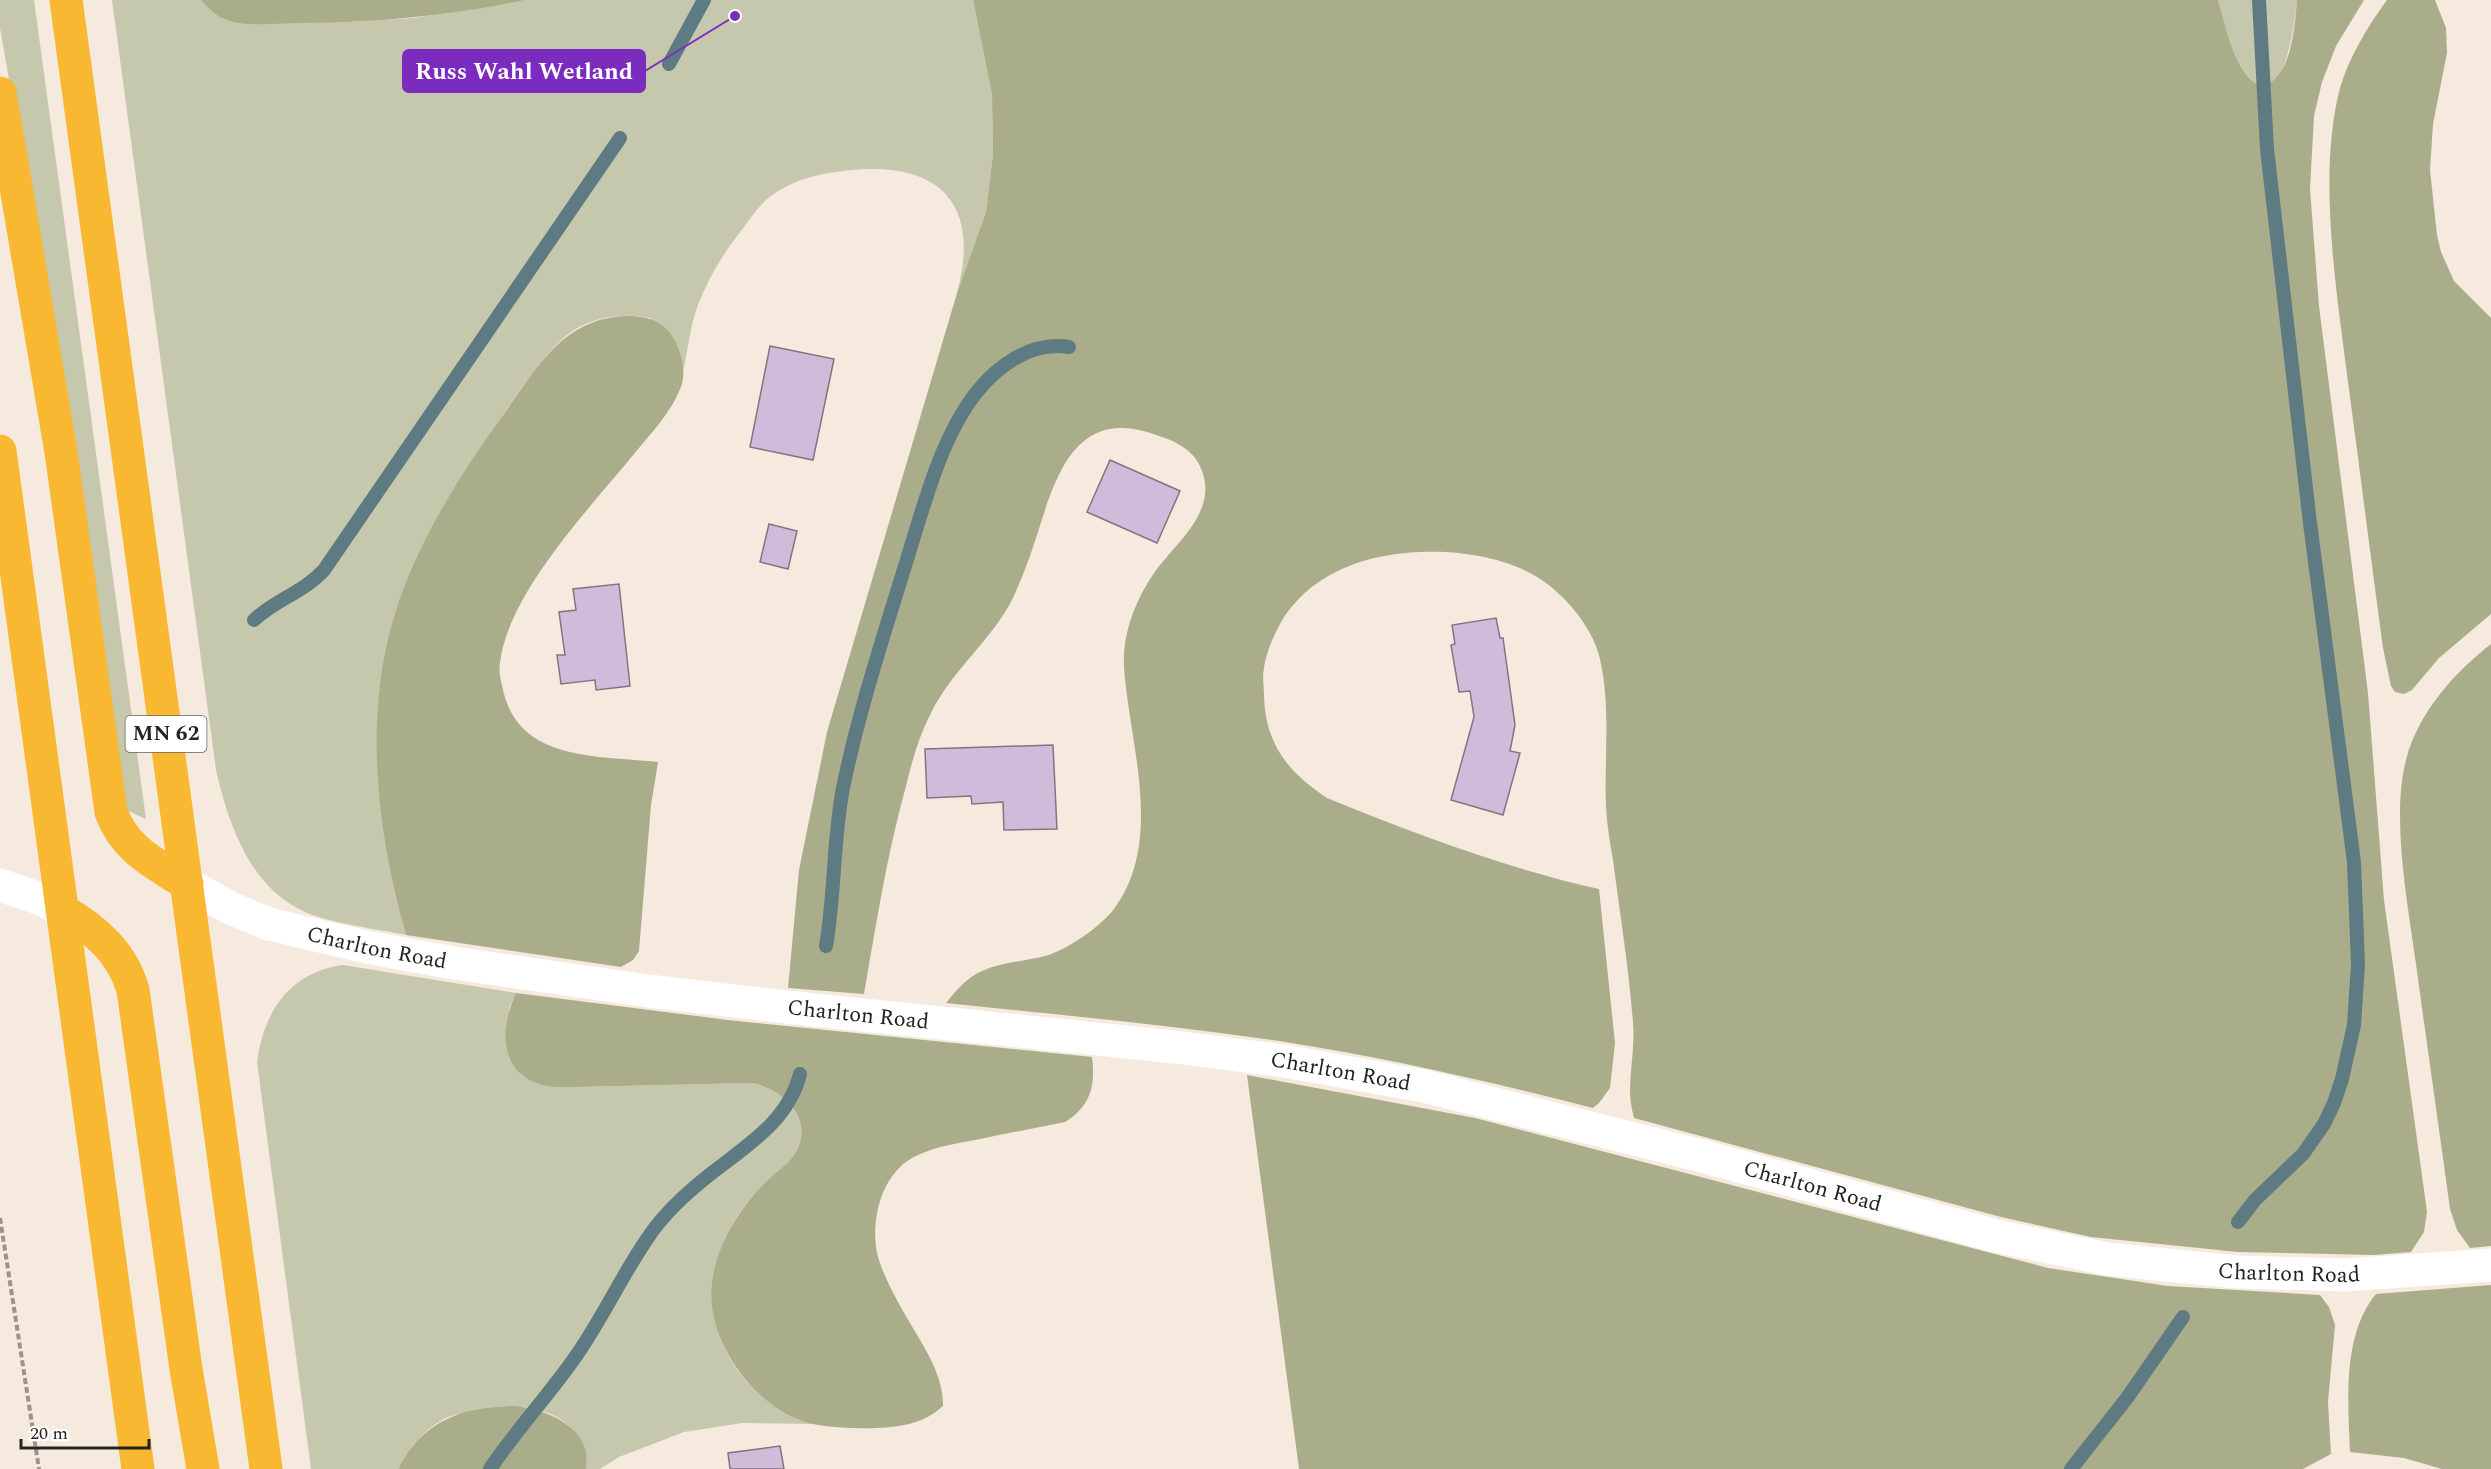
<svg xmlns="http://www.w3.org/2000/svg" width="2491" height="1469" font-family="Spectral,serif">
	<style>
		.green { fill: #c5c8ac }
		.forest { fill: #aaad8a }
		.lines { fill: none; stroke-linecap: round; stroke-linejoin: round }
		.stream { stroke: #5e7a82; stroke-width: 14 }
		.building { fill: #d1bbda; stroke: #7f7682; stroke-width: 1.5 }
		.path { stroke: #9c928a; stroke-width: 4; stroke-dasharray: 6 3; stroke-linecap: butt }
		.minor { stroke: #fff; stroke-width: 33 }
		.highway { stroke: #f9b831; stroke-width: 33 }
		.labels { text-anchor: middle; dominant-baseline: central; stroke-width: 5; stroke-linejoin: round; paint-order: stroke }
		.shield { fill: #fff; stroke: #676461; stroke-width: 1.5 }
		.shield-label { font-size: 21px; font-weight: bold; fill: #26221d }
		.street-label { font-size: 22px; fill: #26221d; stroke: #fff }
		.leader { fill: none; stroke: #7b2cbf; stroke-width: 2 }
		.callout-dot { fill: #7b2cbf; stroke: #fff; stroke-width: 2 }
		.callout { fill: #7b2cbf; stroke: #7b2cbf; stroke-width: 2 }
		.callout-label { font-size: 24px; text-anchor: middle; font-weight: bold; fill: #fff }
	</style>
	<rect width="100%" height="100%" fill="#f6e9de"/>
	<path class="green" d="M0,0H34L146,819L128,811L122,802L59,363L0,28Z
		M112,0H201L222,18L230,21L277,23L352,22L414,18L525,0H973L992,95L993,154L986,212L957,293C981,205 941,162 852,170C822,173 796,178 771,196C760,204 752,216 744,227C725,251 709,276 698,305C690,326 688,350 683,372L678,349L650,318C626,313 600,316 579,327C554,341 537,368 520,390C486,438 456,486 430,537C421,554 412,569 405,586C393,614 386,644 382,674C371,762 382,851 406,935C377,929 328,923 303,911C249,886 228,822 216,770Z
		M2218,0H2297C2296,16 2285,112 2251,81C2231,62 2225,25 2218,0Z
		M343,965L516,993L509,1008L510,1059L523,1076L576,1087L753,1083C781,1090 812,1115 798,1148C789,1169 757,1188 743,1208C683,1291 717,1392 814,1424L742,1423L684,1432L619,1457L600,1469H586C592,1429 550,1407 516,1407C505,1406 492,1410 480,1411C468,1413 455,1413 444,1419C423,1430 409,1449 398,1469H311L257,1062C264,1011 290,972 343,965Z"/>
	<path class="forest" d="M201,0H525C450,15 376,23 299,23C277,23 251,27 230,21C218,18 209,9 201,0Z
		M973,0H2218C2225,23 2236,83 2264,86C2292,76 2295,25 2297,0H2364L2336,46L2322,82L2314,116L2310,189L2319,306L2368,693L2384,900L2427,1212L2424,1232L2411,1252L2374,1255L2238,1252L2091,1237L2001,1217L1634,1118C1632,1110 1630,1101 1630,1092C1630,1069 1635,1046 1633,1023C1629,969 1620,914 1613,860C1610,843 1607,825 1606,807C1604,758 1611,708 1600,659C1593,630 1573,605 1550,586C1522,563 1481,554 1446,552C1383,549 1314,565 1280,624C1273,637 1266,653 1264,668C1262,677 1264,686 1264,695C1265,744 1288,772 1327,798C1416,834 1505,868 1599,889L1615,1043L1610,1088L1599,1103L1593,1108C1491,1082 1389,1058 1285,1042C1173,1025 1059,1015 946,1003C955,992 964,981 976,974C998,962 1022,962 1045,956C1067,950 1100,927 1114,909C1165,840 1129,743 1124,667C1122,633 1137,596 1157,569C1178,541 1217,511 1202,471C1194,447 1170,439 1147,432C1074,411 1055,479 1038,532C1031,554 1023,576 1013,598C992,640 952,670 931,713C919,736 912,761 906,786C887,854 876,925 864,994L788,988L799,870L827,732L957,293L986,212L993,154L992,95Z
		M2387,0H2435L2446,28L2447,53L2433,124L2430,170L2437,235L2441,252L2454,281L2491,318V614L2439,658L2412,690L2404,694L2395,692L2391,686L2383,648C2371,560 2360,471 2348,382C2337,293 2317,176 2340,88C2349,57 2368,26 2387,0Z
		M628,316C649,316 666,322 676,343C682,356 686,373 681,387C671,413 651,433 634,454C590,508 508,593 500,663C498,673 502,684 504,694C510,717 524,734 546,744C579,759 622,758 658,762L651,805L639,951L633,960L621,967L406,935C377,834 363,716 395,613C418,540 463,470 508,408C540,363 566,317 628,316Z
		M2491,644V1246L2470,1248L2457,1230L2450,1209C2439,1127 2427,1046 2416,964C2408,905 2391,818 2406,760C2418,713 2454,673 2491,644Z
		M516,993L728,1020L1092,1057C1096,1086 1090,1107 1065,1122C1036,1128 1008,1133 980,1139C959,1143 937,1146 918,1155C883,1170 870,1217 877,1253C882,1273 893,1293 903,1311C919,1340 944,1372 943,1406C925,1423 901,1427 877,1428C857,1429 833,1428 813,1424C762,1412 718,1357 712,1306C707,1261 734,1214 764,1184C775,1172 791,1164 798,1148C812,1115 781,1090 753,1083L576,1087C564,1087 550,1088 539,1084C497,1070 501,1025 516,993Z
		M1247,1075L1475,1118L2048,1268L2168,1286L2320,1295L2329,1307L2335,1325L2328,1402L2331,1454L2303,1469H1299Z
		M2491,1285V1469H2442L2404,1458L2350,1452C2348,1402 2342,1335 2376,1294Z
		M515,1406C548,1410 593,1427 586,1469H398C424,1419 462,1407 515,1406Z"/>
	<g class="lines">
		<path class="stream" d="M669,64L704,0
			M254,620C275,600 304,592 324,570L620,138
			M826,946C835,894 833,840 843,788C858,714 882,641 904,569C922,513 939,440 976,393C998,365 1032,341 1069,347
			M2238,1222L2255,1200L2303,1154L2324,1124L2334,1103L2342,1079L2354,1025L2358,964L2354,862L2310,523L2267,149L2259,0
			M490,1469C516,1430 549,1395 576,1356C602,1319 621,1277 647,1239C660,1219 678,1201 697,1185C735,1152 787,1127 800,1074
			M2071,1469L2127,1398L2183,1317"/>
	</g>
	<path class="building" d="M770,346L834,359L813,460L750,447Z
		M1110,460L1180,491L1157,543L1087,512Z
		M769,524L797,531L788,569L760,562Z
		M619,584L630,686L596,690L595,680L561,684L557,655H565L559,612L576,610L573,589Z
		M1496,618L1500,638H1503L1515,725L1510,751L1520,753L1503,815L1451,800L1474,717L1470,691L1459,692L1451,645L1455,644L1452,625Z
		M1053,745L1057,829L1004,830L1003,802L972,804L971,796L927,798L925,749Z
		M780,1446L784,1469H730L728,1453Z"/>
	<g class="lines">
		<path class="path" d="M0,1218L39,1469"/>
		<g class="minor">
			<path id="s1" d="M187,884L230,908L269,924L366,947L454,963L648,991L786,1007L1175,1047L1284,1061L1424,1086L1702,1156L1996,1236L2107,1259L2237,1272L2346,1275L2491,1265"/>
			<path d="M0,885L38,898L62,910"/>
		</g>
		<path class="highway" d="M66,0L266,1469
			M0,93L61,452L111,812C125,850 154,863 187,884
			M0,451L138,1469
			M62,910C96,930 122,952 133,990L186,1369L203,1469"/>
	</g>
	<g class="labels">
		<rect class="shield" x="125.5" y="716" width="81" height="36" rx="4.5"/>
		<g class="shield-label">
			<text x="166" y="734">MN 62</text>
		</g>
		<g class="street-label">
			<text stroke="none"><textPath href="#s1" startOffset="202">Charlton Road</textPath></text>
			<text stroke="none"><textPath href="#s1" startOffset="688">Charlton Road</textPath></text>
			<text stroke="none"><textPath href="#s1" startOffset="1174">Charlton Road</textPath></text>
			<text stroke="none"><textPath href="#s1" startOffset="1660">Charlton Road</textPath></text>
			<text stroke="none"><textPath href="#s1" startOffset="2146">Charlton Road</textPath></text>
		</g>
	</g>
	<path class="leader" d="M735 16L645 71"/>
	<circle class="callout-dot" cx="735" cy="16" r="6"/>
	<rect class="callout" x="403" y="50" width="242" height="42" rx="6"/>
	<g class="callout-label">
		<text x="524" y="79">Russ Wahl Wetland</text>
	</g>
	<path d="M21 1439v9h128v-9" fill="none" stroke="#26221d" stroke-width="3"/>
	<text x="30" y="1439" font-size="18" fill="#26221d" stroke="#ffffff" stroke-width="4.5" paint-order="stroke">20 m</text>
</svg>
